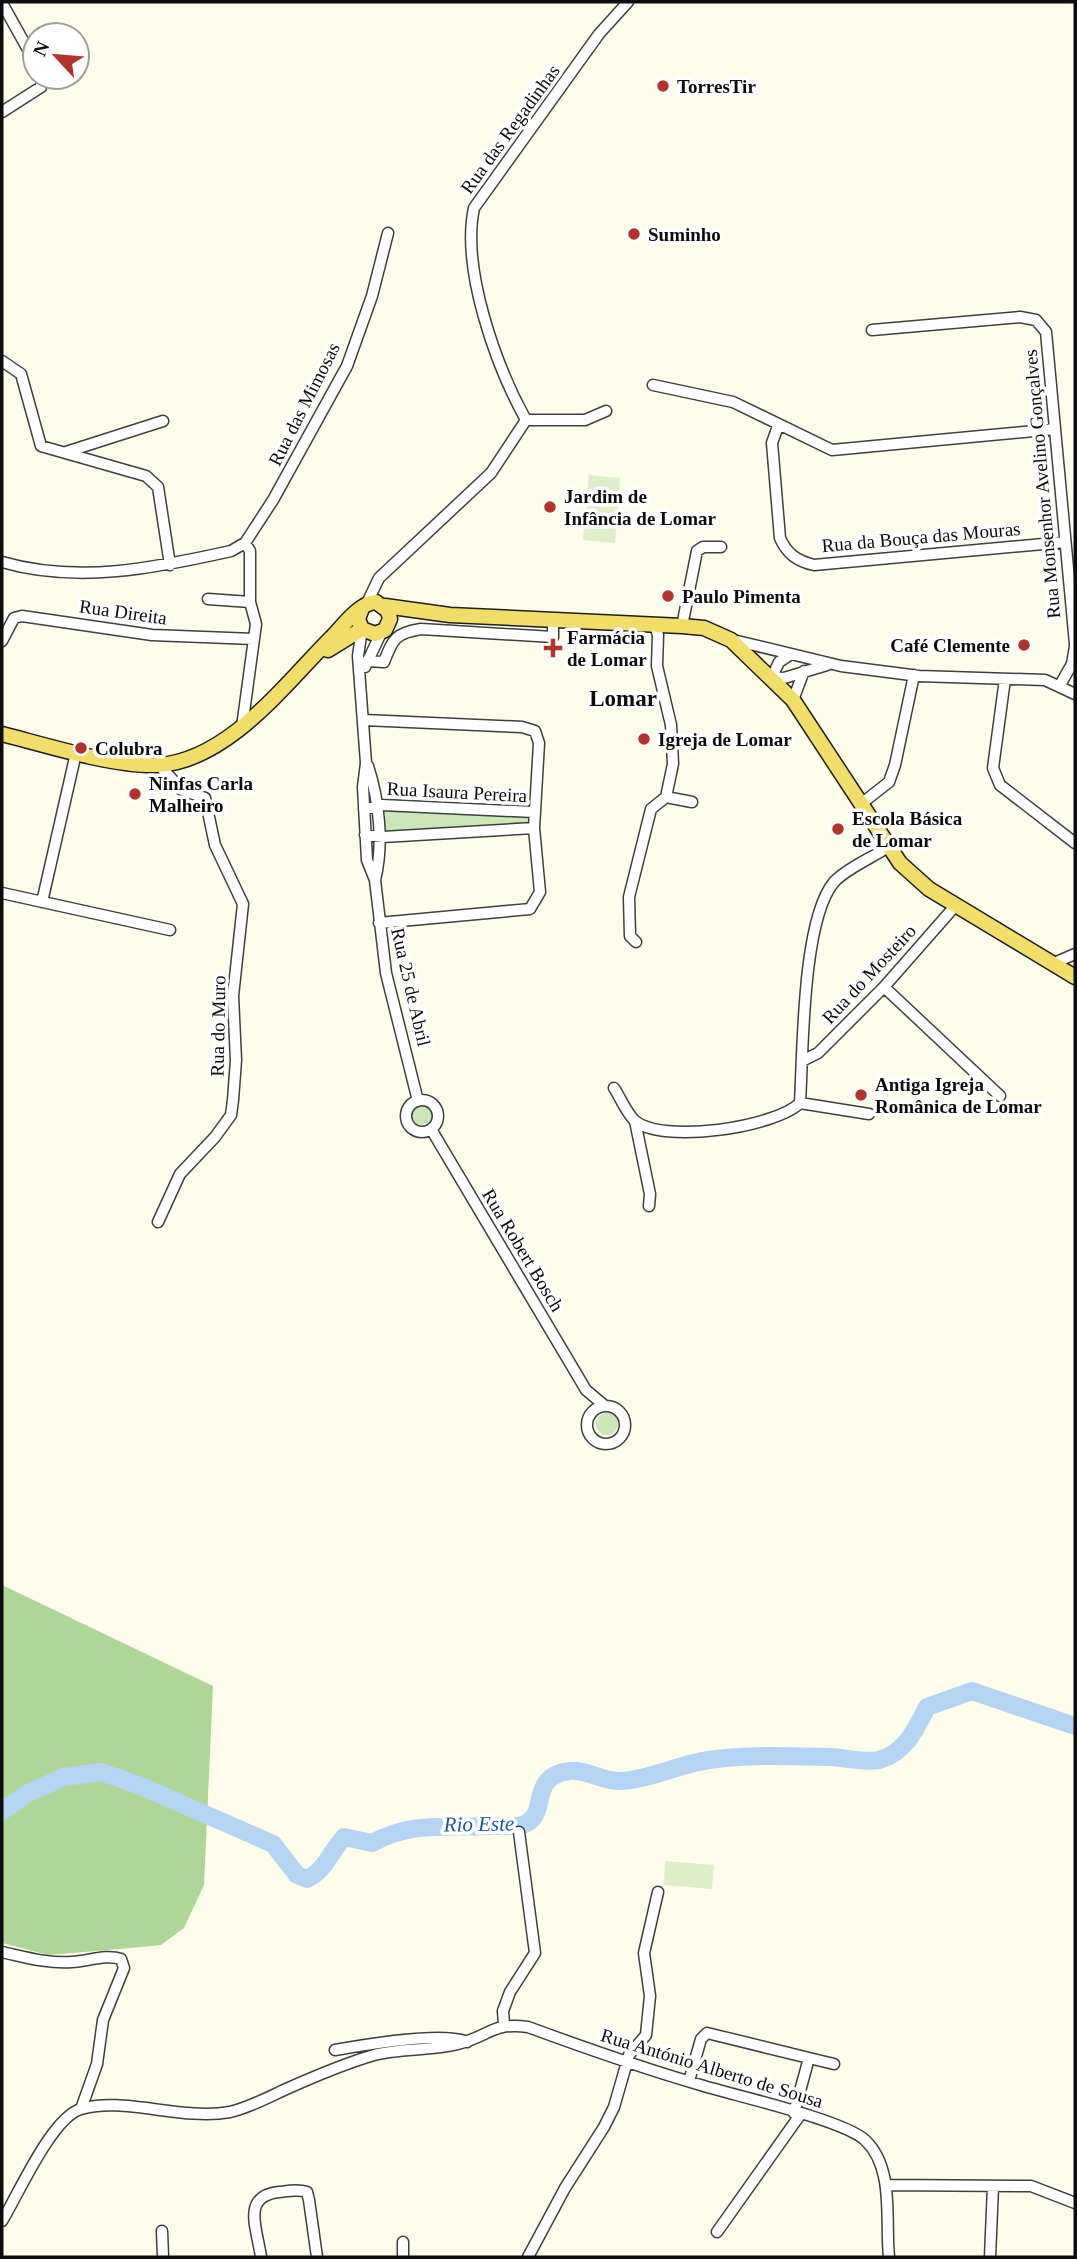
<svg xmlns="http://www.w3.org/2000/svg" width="1077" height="2259" font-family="Georgia,serif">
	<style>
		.green { fill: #cbe6b7 }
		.forest { fill: #aed697 }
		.pitch { fill: #ddeec9 }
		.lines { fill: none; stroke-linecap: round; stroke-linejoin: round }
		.river { stroke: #b3d5f3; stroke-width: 18 }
		.minor-casing { stroke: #3f3f3f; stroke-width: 13 }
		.major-casing { stroke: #1d1d1d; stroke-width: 17 }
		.minor { stroke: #fff; stroke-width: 10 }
		.major { stroke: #f1dd68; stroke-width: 14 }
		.poi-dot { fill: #b4322c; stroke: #fff; stroke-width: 2.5 }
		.labels { text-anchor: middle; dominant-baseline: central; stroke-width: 7; stroke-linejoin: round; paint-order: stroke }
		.poi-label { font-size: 19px; font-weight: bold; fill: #0c0c0c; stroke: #fff; text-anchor: start }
		.street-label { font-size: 19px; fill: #0c0c0c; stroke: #fff }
		.water-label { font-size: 21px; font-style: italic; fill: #1c5696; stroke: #fff }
		.quarter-label { font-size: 23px; font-weight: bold; fill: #0c0c0c; stroke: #fff }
	</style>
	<rect width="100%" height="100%" fill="#fefceb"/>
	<path class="green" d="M384,810L530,816L531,825L385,832Z
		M412 1115a10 10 0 1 1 20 0a10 10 0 1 1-20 0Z
		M596 1424a11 11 0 1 1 22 0a11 11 0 1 1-22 0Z"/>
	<path class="forest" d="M2,1585L213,1686L204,1885L184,1928L161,1945L120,1949L48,1955L2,1943Z"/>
	<path class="pitch" d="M589,475L620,478L615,543L583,540Z
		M665,1861L714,1865L712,1889L664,1885Z"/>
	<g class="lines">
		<path class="river" d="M2,1811L28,1793L64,1777L101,1772L141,1786L273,1844L297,1875L307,1879C325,1871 331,1851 344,1837L372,1843C412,1821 447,1828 491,1826C501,1826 513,1827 522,1825C551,1817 526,1777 569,1771C586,1769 604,1782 621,1781C652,1779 679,1764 709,1760C749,1754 791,1756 831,1757C845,1758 865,1763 879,1760C905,1753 916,1729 927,1707L972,1691L1075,1726"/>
		<defs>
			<path id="minor" d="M2,3L35,62
				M2,112L41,87L42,77
				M872,330L1020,317L1036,320L1046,332L1075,644
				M2,361L21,374L41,446L146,476L158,487L170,565
				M653,385L733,402L832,450L1055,429
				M526,420C496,366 461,269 474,208L599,34L628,2
				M526,420H585L606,411
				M778,426L772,443L780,538C787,554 797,561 814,565L1065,542
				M66,452L163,421
				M2,562C78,584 155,568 231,551L245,543L273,500L347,366L372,296L388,233
				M208,599L250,602
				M366,605L379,578L491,473L526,420
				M654,624L658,635L657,666L671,725L673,764L666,797L692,802
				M682,626L697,551L703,547H721
				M362,629L358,656L366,763L363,787L367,860L375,880L386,973L418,1101
				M733,640L841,666L919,676L1045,680L1075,694
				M2,641L14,618L22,616L152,635L254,639
				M791,654L779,662L772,677L784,678L827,665
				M367,661L384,662C393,638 396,633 421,629L553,637V619
				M365,667L381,633
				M1005,679L993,768L1000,785L1075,843
				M1060,685L1072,664L1075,646
				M793,700L804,671
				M364,720L522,727L535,731L539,743L534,828L540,892L530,909L379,923
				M242,727L256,624L250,602V551L245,543
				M368,766C379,800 384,844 375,880
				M861,804L889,782L895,765L914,675
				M364,809L382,805L534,812
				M365,835L383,837L534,828
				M2,893L170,930
				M42,902L76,753
				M636,942L630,936L629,897L651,809L666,797
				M1054,963L1075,954
				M884,987L1000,1096
				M802,1061L818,1053L884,987L956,905
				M614,1088C620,1097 626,1112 634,1120C661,1145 776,1127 800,1103
				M406 1116a16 16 0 1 1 32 0a16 16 0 1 1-32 0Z
				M800,1103C803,1052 802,920 834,882C847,868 872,858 888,847
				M800,1103L869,1114
				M635,1121L650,1194L649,1206
				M431,1129L586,1390L605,1406
				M158,1222L180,1174L215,1137L231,1115L233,1100L236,1060L233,996L243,904L215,845L205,798L182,790L159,765
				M587 1425a19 19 0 1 1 38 0a19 19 0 1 1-38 0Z
				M2,1952C25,1957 48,1964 72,1962C89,1961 106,1954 121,1959L124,1968L103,2020L97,2064L81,2109
				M504,2024L503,2011L510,1992L535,1953L519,1832
				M335,2050C363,2045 444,2031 467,2042
				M689,2081L701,2039L707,2033L809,2058
				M794,2113L809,2058L834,2064
				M886,2185L1031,2186L1075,2203
				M2,2221C18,2195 52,2117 81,2109C122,2096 182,2121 230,2112C248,2108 267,2098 284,2090C313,2077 343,2064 374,2055C400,2048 430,2051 458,2044C490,2036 492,2022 528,2027C585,2048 645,2069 704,2086C737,2096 843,2120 865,2140C895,2168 885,2221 889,2257
				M162,2231L163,2257
				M717,2232L800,2115
				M403,2242V2257
				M261,2257C257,2228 241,2196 279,2192C289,2191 297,2189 307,2192L309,2200L317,2257
				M528,2257L565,2188L604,2127L614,2107L629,2055L646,2035L650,1996L644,1953L658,1892
				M990,2257L993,2186"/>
			<path id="major" d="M385,606L450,615L682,626L704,628L731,640L793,700L900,863L929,889L1075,977
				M328,650L362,629
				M2,734C45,745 115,767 158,765C228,761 286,683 331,638C343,626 359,603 376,602L388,611L390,619L385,630L375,634L362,629L358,619L362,608"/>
		</defs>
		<use href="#minor" class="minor-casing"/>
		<use href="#major" class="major-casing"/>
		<use href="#minor" class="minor"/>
		<use href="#major" class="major"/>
	</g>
	<g class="poi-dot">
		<circle cx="663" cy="86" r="7"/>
		<circle cx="634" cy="234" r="7"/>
		<circle cx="550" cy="507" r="7"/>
		<circle cx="668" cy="596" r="7"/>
		<circle cx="1024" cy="645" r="7"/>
		<path d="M549.5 637.5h7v7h7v7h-7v7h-7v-7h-7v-7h7z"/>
		<circle cx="644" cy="739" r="7"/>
		<circle cx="81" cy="748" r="7"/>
		<circle cx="135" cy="794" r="7"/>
		<circle cx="838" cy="829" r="7"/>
		<circle cx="861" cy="1095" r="7"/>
	</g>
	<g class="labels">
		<g class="poi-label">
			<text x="677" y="86">TorresTir</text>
			<text x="648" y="234">Suminho</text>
			<text x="564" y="496">Jardim de<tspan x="564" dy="22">Infância de Lomar</tspan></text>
			<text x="682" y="596">Paulo Pimenta</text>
			<text x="567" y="637">Farmácia<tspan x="567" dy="22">de Lomar</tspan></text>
			<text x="1010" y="645" text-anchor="end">Café Clemente</text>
			<text x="658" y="739">Igreja de Lomar</text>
			<text x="95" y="748">Colubra</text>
			<text x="149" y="783">Ninfas Carla<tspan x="149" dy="22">Malheiro</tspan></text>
			<text x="852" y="818">Escola Básica<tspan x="852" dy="22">de Lomar</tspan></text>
			<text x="875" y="1084">Antiga Igreja<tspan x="875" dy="22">Românica de Lomar</tspan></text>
		</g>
		<g class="street-label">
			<text transform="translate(510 129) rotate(-54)">Rua das Regadinhas</text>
			<text transform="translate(304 404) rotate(-63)">Rua das Mimosas</text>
			<text transform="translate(1042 484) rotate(-95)">Rua Monsenhor Avelino Gonçalves</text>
			<text transform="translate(921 537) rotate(-5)">Rua da Bouça das Mouras</text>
			<text transform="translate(123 612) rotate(8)">Rua Direita</text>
			<text transform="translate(457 792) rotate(3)">Rua Isaura Pereira</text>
			<text transform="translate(869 974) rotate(-47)">Rua do Mosteiro</text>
			<text transform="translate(411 987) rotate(77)">Rua 25 de Abril</text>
			<text transform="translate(218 1026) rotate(-89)">Rua do Muro</text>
			<text transform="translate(523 1250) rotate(59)">Rua Robert Bosch</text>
			<text transform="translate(712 2068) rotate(17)">Rua António Alberto de Sousa</text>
		</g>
		<g class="water-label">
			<text transform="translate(479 1824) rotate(-1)">Rio Este</text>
		</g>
		<g class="quarter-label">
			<text x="623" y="698">Lomar</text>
		</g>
	</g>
	<rect width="1077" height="2259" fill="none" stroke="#0c0c0c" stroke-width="7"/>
	<g transform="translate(56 56) rotate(296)"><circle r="33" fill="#ffffff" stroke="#9e9e9e" stroke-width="2"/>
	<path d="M0-5L12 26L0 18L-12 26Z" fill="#b4322c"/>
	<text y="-10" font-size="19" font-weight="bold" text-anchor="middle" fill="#0c0c0c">N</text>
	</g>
</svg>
